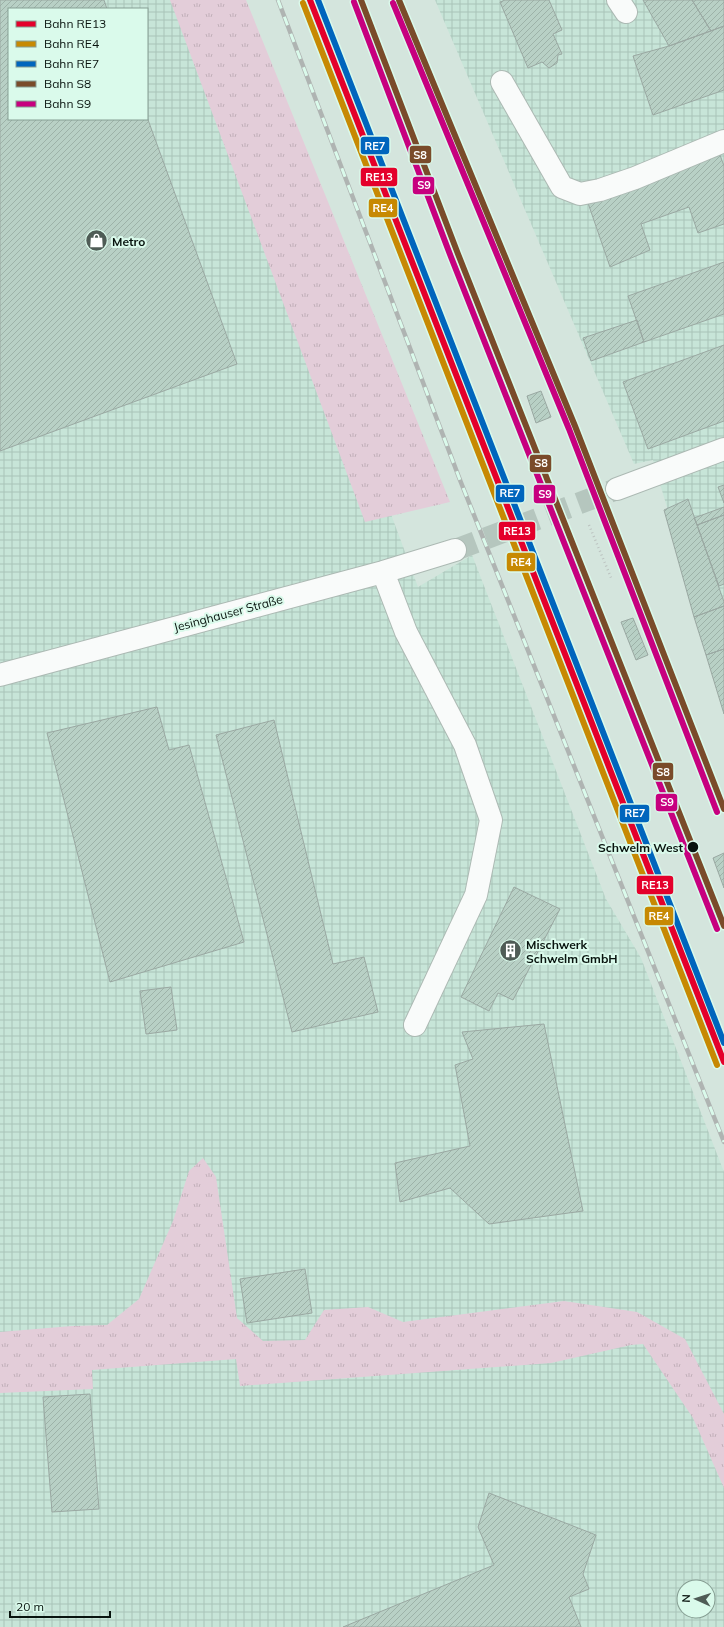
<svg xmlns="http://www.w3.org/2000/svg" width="724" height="1627" font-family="Mulish,sans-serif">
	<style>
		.industrial { fill: url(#industrial-grid); fill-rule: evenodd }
		.grass { fill: url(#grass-tufts) }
		.building { fill: url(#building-hatch); stroke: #9aa8a2 }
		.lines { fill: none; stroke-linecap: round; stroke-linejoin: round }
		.minor-tunnel { stroke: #b5c6be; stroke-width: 22; stroke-dasharray: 22 11; stroke-linecap: butt }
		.minor-casing { stroke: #acb9b3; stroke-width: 24 }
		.path { stroke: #bcc3c0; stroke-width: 2.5; stroke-dasharray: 1 3; stroke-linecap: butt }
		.minor { stroke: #f9fbfa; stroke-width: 22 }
		.rail-casing { stroke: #afb4b2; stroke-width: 4.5 }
		.rail { stroke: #dafaeb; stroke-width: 3; stroke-dasharray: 9; stroke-linecap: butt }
		.rail-1-casing { stroke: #dafaeb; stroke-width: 9 }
		.rail-2-casing { stroke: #dafaeb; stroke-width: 9 }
		.rail-3-casing { stroke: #dafaeb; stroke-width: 9 }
		.rail-4-casing { stroke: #dafaeb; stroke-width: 9 }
		.rail-5-casing { stroke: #dafaeb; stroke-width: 9 }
		.rail-1 { stroke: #e4002b; stroke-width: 6 }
		.rail-2 { stroke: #c78903; stroke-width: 6 }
		.rail-3 { stroke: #0065bd; stroke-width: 6 }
		.rail-4 { stroke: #7a4b2a; stroke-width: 6 }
		.rail-5 { stroke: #c7007f; stroke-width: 6 }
		.stop-dot { fill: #08130e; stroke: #dafaeb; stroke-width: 1.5 }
		.labels { text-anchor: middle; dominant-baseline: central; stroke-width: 4; stroke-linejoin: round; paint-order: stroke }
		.poi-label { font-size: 12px; font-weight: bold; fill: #08130e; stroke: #dafaeb; text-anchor: start }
		.street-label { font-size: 12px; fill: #08130e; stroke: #dafaeb }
		.stop-label { font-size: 12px; font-weight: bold; fill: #08130e; stroke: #dafaeb; text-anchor: end }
		.line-badge { stroke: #dafaeb; stroke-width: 1.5 }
		.badge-label { font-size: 11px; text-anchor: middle; font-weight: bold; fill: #fff }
	</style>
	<defs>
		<pattern id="industrial-grid" width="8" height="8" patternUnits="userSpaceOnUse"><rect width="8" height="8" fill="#c7e5d8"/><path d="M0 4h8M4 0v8" fill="none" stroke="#a9c4b8"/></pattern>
		<pattern id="grass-tufts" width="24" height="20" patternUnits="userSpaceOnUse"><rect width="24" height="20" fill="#e3cdd9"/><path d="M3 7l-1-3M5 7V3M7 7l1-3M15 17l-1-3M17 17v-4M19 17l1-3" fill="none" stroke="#c1afb9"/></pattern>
		<pattern id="building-hatch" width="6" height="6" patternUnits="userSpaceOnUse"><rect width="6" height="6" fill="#b8d0c5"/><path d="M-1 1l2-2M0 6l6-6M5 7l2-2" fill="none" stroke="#9db2a8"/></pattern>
	</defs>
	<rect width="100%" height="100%" fill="#d4e5dd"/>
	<path class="industrial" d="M0,0H233L248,128L418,587L472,555L606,899L641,958L724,1172V1627H0ZM9,9H147V119H9ZM684,1587H708V1611H684Z
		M435,0H724V700L653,460L634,464Z"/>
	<path class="grass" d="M170,0H246L450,502L365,522Z
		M203,1158L216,1177L237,1318L263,1341L305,1340L324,1310L368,1307L403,1322L564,1301L637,1312L685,1339L724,1414V1488L693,1418L643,1344L631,1345L551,1363L240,1386L236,1359L92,1370L93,1389L0,1393V1332L72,1326L107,1325L139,1299L173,1221L189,1171Z"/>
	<path class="building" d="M0,0H104L107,9H9V119H147V117L237,364L0,451Z
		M505,0H549L562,30L553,34L562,54L558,55L557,63L549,68L542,62L528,68L500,2Z
		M643,0H692L711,31L669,46Z
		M692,0H724V26L711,31Z
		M724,26V90L653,115L633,56L669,46Z
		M720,155L724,166V224L698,233L689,207L641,224L650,250L610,267L588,203Z
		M724,262V314L644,342L628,296Z
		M637,320L644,342L591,361L583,338Z
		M724,345V421L648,449L623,382Z
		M541,391L551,417L536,423L527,396Z
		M724,485V503L718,487Z
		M688,499L724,602V606L694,617L664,510Z
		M724,507V515L697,525L694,518Z
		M724,515V584L719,586L697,525Z
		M724,606V649L706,655L694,617Z
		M633,618L648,655L636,660L621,622Z
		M724,649V714L706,655Z
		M157,707L169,750L189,745L244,942L110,982L47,733Z
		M274,720L333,964L364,957L378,1012L292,1032L216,735Z
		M724,853V888L713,858Z
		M514,887L560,909L513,1000L498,993L489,1011L461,997Z
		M171,987L177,1030L146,1034L140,991Z
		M544,1024L583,1211L489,1224L450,1188L400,1202L395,1163L470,1146L455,1065L473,1059L462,1032Z
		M305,1269L312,1313L247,1323L240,1279Z
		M90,1394L99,1509L52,1512L43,1397Z
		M489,1493L596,1535L583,1574L589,1589L569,1597L581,1627H343L494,1565L478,1527Z"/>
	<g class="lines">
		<path class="minor-tunnel" d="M455,550L617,489"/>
		<defs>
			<path id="minor" d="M618,0L626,12
				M502,82L562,187L580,194L600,190L635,178L724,141
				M617,489L724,449
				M383,572L406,632L465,745L491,820L476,895L415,1025
				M0,675L383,572L455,550"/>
		</defs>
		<use href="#minor" class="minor-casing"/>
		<path class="path" d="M589,525L612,580"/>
		<use href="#minor" class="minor"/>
		<defs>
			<path id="rail" d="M278,0L460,480L724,1142"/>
		</defs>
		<use href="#rail" class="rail-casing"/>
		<use href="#rail" class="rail"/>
		<defs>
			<path id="rail-1" d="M310,0L724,1062"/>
			<path id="rail-2" d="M303,3L717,1065"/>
			<path id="rail-3" d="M318,0L724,1043"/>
			<path id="rail-4" d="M361,0L458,254L724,926
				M399,0L575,426L724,809"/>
			<path id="rail-5" d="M354,2L451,257L717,929
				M393,3L569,429L717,812"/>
		</defs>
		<use href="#rail-1" class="rail-1-casing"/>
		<use href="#rail-2" class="rail-2-casing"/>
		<use href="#rail-3" class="rail-3-casing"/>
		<use href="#rail-4" class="rail-4-casing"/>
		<use href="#rail-5" class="rail-5-casing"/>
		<use href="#rail-1" class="rail-1"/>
		<use href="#rail-2" class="rail-2"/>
		<use href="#rail-3" class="rail-3"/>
		<use href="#rail-4" class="rail-4"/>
		<use href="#rail-5" class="rail-5"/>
	</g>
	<defs>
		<symbol id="shop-disc" viewBox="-11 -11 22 22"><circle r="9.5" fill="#4f5c56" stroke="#dafaeb"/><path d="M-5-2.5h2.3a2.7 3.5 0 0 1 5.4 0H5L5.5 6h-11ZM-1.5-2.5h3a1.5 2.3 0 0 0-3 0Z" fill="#fff"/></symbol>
		<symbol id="building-disc" viewBox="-11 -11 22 22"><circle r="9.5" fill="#4f5c56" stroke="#dafaeb"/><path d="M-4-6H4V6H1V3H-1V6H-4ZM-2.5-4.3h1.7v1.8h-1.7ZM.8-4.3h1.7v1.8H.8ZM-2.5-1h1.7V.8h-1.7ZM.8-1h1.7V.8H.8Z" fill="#fff"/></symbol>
	</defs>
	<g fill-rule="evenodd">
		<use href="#shop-disc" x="84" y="228" width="25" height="25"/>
		<use href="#building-disc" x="498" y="938" width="25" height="25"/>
	</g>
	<circle class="stop-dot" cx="693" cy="847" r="6"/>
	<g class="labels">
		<g class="poi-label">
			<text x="112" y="241">Metro</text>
			<text x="526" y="944">Mischwerk<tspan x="526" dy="14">Schwelm GmbH</tspan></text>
		</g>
		<g class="street-label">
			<text transform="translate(228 613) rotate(-15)">Jesinghauser Straße</text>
		</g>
		<g class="stop-label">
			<text x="683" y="847">Schwelm West</text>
		</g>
	</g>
	<g class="line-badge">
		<rect x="360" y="136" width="30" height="19" rx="4" fill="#0065bd"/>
		<rect x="409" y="145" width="23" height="19" rx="4" fill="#7a4b2a"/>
		<rect x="360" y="167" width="38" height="20" rx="4" fill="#e4002b"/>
		<rect x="412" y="176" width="23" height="19" rx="4" fill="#c7007f"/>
		<rect x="368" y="198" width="30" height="20" rx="4" fill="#c78903"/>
		<rect x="529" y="454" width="23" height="19" rx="4" fill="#7a4b2a"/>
		<rect x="495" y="484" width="30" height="19" rx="4" fill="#0065bd"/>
		<rect x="533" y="484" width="23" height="20" rx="4" fill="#c7007f"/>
		<rect x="498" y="521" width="38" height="20" rx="4" fill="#e4002b"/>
		<rect x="506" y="552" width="30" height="20" rx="4" fill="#c78903"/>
		<rect x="652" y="762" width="22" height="19" rx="4" fill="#7a4b2a"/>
		<rect x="655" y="793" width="23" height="19" rx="4" fill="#c7007f"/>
		<rect x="619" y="804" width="31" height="19" rx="4" fill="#0065bd"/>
		<rect x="636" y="875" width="38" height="20" rx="4" fill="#e4002b"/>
		<rect x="644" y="906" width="30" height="20" rx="4" fill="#c78903"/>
	</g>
	<g class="badge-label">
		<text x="375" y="150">RE7</text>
		<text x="420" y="159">S8</text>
		<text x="379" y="181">RE13</text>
		<text x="424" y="189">S9</text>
		<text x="383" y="212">RE4</text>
		<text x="541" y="467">S8</text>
		<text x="510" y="497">RE7</text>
		<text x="545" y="498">S9</text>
		<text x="517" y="535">RE13</text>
		<text x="521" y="566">RE4</text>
		<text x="663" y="776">S8</text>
		<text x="667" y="806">S9</text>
		<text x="635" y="817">RE7</text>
		<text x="655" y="889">RE13</text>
		<text x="659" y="920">RE4</text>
	</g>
	<rect x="8" y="8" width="140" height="112" fill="#dafaeb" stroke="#869e93"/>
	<rect x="16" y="21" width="20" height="6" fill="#e4002b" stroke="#869e93"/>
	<text x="44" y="28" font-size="12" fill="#08130e">Bahn RE13</text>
	<rect x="16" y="41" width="20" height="6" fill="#c78903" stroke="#869e93"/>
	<text x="44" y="48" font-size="12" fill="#08130e">Bahn RE4</text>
	<rect x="16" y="61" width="20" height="6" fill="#0065bd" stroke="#869e93"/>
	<text x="44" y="68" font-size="12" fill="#08130e">Bahn RE7</text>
	<rect x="16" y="81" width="20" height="6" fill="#7a4b2a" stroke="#869e93"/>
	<text x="44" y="88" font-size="12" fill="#08130e">Bahn S8</text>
	<rect x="16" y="101" width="20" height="6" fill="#c7007f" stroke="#869e93"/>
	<text x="44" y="108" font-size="12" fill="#08130e">Bahn S9</text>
	<g transform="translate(696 1599) rotate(273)"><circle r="19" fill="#dafaeb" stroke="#869e93"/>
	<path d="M0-3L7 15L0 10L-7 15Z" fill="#4f5c56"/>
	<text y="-6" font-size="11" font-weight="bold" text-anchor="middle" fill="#08130e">N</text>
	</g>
	<path d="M10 1611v6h100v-6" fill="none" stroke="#08130e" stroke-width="2"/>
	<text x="16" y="1611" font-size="12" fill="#08130e" stroke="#dafaeb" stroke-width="3" paint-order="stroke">20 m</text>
</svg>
